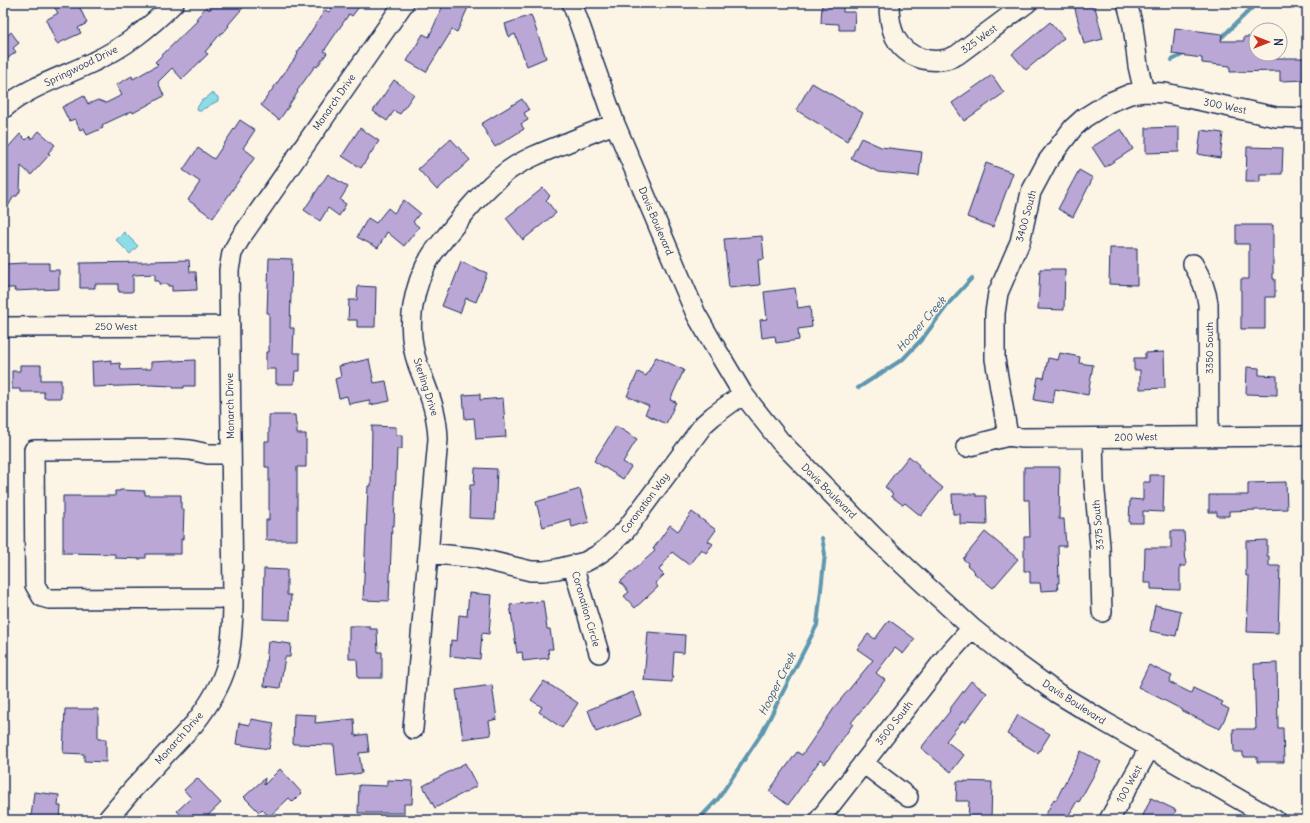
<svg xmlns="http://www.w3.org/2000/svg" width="1310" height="823" font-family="Delius,sans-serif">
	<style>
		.water { fill: #8cdde7; stroke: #5f97b0 }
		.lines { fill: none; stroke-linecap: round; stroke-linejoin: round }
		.stream { stroke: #5f97b0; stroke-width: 4 }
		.building { fill: #baa7d6; stroke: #1b2f5e }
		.minor-casing { stroke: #1b2f5e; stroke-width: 22 }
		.minor { stroke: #fcf5e5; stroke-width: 19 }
		.labels { text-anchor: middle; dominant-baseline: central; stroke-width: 3; stroke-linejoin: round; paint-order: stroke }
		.street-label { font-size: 10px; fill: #1b2f5e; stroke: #fcf5e5 }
		.water-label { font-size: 11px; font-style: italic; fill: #375a80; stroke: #fcf5e5 }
	</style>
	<rect width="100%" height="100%" fill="#fcf5e5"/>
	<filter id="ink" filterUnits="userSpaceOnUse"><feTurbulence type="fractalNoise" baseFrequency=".025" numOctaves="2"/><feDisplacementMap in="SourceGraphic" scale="8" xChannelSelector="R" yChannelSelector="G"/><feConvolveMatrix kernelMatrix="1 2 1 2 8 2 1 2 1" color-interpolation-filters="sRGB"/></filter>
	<g filter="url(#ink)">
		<path class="water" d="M212,93L218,97V101L208,106L206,108H204L201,111H198L197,108L202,100L205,99Z
			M124,232L138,246L130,254L116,240Z"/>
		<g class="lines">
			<path class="stream" d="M1218,39L1221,38L1257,3
				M1172,60L1186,53
				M858,388L903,359L923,338L949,303L972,278
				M698,820L718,799L762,733L817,625L825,554L822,538"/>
		</g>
		<path class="building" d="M66,3H70L72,7L78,4L87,23L78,28L81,33L57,44L46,20L58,13L55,8Z
			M215,3H247L228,25L229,26L223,33L222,32L205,52L208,54L182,79L172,68L158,82L164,96L133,113L132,111L102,125L103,128L87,135L84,128L80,130L75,119L69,121L62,107L84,96L88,104L98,100L106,103L122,95L116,85L132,76L133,79L158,65L155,62L198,20L196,19L206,7L209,10Z
			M333,3H362L352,16L349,14L324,51L327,53L317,67L315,66L297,91L298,92L289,105V106L279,120L261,105L298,54L297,53L325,10L329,12L335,4Z
			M444,3H470L457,32L452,30L426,72L407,61L423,34L429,37Z
			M822,3H843V12H855L854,30H839V24L821,23Z
			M1082,3H1094L1103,39L1084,44L1074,5Z
			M531,15L546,58L527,66L515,34L509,37L505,24Z
			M1050,22L1064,38L1026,70L1012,54Z
			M1175,28L1222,34L1221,41H1244V37H1256V54H1270V58H1307V80L1280,81V71L1230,72V66L1202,63V58L1172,54Z
			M11,32L19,43L13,48L16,52L3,62V36L5,38Z
			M992,75L1004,93L964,121L952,103Z
			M394,80L414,94L400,114L394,111L387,121L373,111Z
			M812,83L863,113L847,141L796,110Z
			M522,99L529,110L524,113L528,120L521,124L524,129L495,147L481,124Z
			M240,120L255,130L243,148L255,157L213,218L188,200L200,182L183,170L198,148L214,159Z
			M1179,127V152L1146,153V128Z
			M360,128L379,141L361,168L342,156Z
			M1121,129L1133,149L1105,167L1092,147Z
			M1201,130L1223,133L1220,158L1198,154Z
			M39,131L55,145L48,153L50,154L31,175L21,166L20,191L17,196H14L3,215V153L20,134L26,140L30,136L32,139Z
			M861,138L881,147L922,152L919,176L878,172L851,158Z
			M451,139L470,160L437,190L418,169Z
			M1247,147L1283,148L1282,174H1260V182H1246Z
			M986,163L1013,173L993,227L967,217Z
			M1079,170L1093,178L1073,217L1058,209Z
			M328,174L348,187L340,200L346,204L339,216L328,208L320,221L304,210Z
			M543,188L550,196L546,200L556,213L523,240L506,218Z
			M404,200L420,213L413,222L419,227L404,246L387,232L378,248L357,237L368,218L376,223L388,208L394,213Z
			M1236,225H1273V279H1275V297H1265V329H1241V279H1249V244H1236Z
			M762,236L764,259L758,260L760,285L729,288L724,239Z
			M1110,248H1137V285L1109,284Z
			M269,258L292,259L290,328H294L293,353H300V371H295L294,384H276V369H266V352H269V313H267Z
			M189,260L190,272H196L197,290L172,291V286H168V284H159V281H155V274L133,275V291L131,292H119V290H118V284H95V288H80V263L150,262V261Z
			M461,262L487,273L476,302L466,298L460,313L442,306L449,288H451Z
			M25,263H49V270H59V289L14,291L15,288H5V264Z
			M1040,269H1065L1064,310L1038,309Z
			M358,286L376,287L375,327H357V320H348L349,300H357Z
			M795,288L798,308L810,306L812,327L798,329L799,340L776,343L775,336L762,338L760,320L767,319L764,292Z
			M1164,352L1165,388L1140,389V370H1134V358H1145V353Z
			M1060,353L1080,357L1079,363L1093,365L1088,395L1055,389L1053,403L1034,400L1038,377L1044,378L1048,358L1058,360Z
			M656,357L684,370L670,400L676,402L666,424L645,414L649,406L627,396L638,372L646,376Z
			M369,359L374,383L386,381L390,401L370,405L369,400L349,404L347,396L339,398L335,379L341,377L339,366Z
			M111,360V364L120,363L121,370L151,369V362L195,360V386H184V388H173V386L151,385L93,387L92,362Z
			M20,365H41V380H61V398H44V392H20V389H12V371H20Z
			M1247,367L1259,368V375L1277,376V395L1246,394Z
			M480,394V400L503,398L506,437L476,439L474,418L465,419L463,395Z
			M269,415H295L296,425H297V434H306V467H297V540H266V520H269V467H265V441H269Z
			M372,426L396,427V435H402V449H397L394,526H392L389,601L363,600L368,486H371Z
			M616,426L637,439L623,462L631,467L623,479L594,461Z
			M909,456L919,465L918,467L943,488L921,516L905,503L903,505L891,496L893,494L885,487L893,476Z
			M1024,467H1060L1059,519H1064L1066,546H1058L1059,583H1057L1058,590L1041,591L1040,583H1030V571H1024V537H1030L1029,500H1024Z
			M475,468L497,469L495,519L469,518L470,485H474Z
			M1150,475H1164L1163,512L1143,511V523H1129L1130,499L1143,500V482H1150Z
			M1286,482L1287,509L1229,511V516H1217V512H1209V495H1248V483Z
			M580,489L589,522L572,527L570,519L543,527L536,502Z
			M120,490L145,491V495H181V509H184L183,539H181V554H146V558H141V559L115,558V554L63,553V496H115V491H120Z
			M952,494H976V496H986L987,525L960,524V514H953Z
			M692,512L716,530L708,541L713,544L706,553L701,549L689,565L672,552L659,570L664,575L655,583L658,587L635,608L624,596L629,592L620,582L655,551L653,549L670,525L678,531Z
			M1171,531H1184L1186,566H1180V590L1151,589V583H1144L1145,548H1171Z
			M985,532L1018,559L993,588L974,573L975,572L967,565L968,563L963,559Z
			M1267,540V556H1269V566H1280L1278,633L1247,632L1249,576H1246V541Z
			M264,569L287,570V595H291L290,620L263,619Z
			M469,593L492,595L489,634L482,633L480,659L450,656L451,640L457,641L459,615L467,616Z
			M543,601L547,629H550L553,649H548L549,658L523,661L522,652L517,653L510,605Z
			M1155,605L1181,611L1176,636L1150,631Z
			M889,620L915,639L903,654L895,648L876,673L885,680L851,723L853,724L825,764L820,760L788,805L769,791L797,752L802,755L837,704L873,660L857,649L868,634L875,639Z
			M349,626H370V629H377L378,652H382V678H358L357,659H349Z
			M648,632L685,635L684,653L674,652L672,682L644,680Z
			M268,641L291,644L290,657H285L280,688L264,686Z
			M1277,663L1278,728H1283L1284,762H1257V757H1243V752H1234L1233,729H1256L1254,664Z
			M1149,665L1172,676L1169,682L1191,693L1193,688L1223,702L1221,705L1229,709L1220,729L1182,711L1183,710L1138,687Z
			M544,681L578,703L562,728L539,712L542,707L531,700Z
			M971,681L987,693L965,723L963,720L946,741L964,755L951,772L921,748L950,711L949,710Z
			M492,685L497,719L489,721L491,735L463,739L456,690Z
			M633,692L641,715L596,732L588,710Z
			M65,709H98V739H106V762L84,761V754L63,753Z
			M294,714L316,715L315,723L354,719L355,736L367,734L369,752L359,753L362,773L337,776L334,745L293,744Z
			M1018,715L1050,734L1038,753L1007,734Z
			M251,719L274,723L269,749L236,744L239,723L250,725Z
			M1081,751L1101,762L1079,802L1077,801L1066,820H1043L1054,799L1056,800Z
			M465,763L477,786L435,808L423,786Z
			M280,769L302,793L293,802L289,798L269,817L262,809L259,812L244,797L265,778L264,785Z
			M197,778L221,803L203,820H186L177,811L191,798L184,790Z
			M387,780L413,781L412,804H404V813H358L359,785L387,786Z
			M957,781L992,782L991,820H968L969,801H956Z
			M34,792L59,795L58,806H61L60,820H37L38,818L31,817Z
			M1151,798L1176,810L1171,820H1141Z"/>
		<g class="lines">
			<defs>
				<path id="minor" d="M572,3L615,124L683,284L696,314L712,342L743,394L780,441L875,538L907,568L972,628L1013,661L1057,693L1103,721L1275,820
					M889,3C889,15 890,26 895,37C907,60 935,66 957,55L1027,3
					M1127,3L1133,26L1138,66L1144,92
					M3,109C29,86 63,77 93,62C125,47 149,28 174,3
					M1193,264C1201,277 1206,288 1208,304L1209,436
					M3,327L230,326
					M1008,436L995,359V313L998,293L1020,242L1031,192L1047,162L1073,128L1084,118L1108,103L1130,94L1144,92L1165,93L1276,117L1307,118
					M1093,438L1094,481L1100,546L1102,612
					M966,447L1008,436L1022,438L1307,436
					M231,454H208L190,450L176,449L34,450L35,585L42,597L49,599L233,598
					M428,553L477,558L531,571H544L557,569L585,562L596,556L606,549L625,531L704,424L713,416L743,394
					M573,566L599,653
					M413,729L438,439C437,409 428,392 418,365C405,329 412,285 433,253C456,224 479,192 509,170C525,159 543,152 561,145C579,138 597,130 615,124
					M863,763L908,797
					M107,820L133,789L194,724C229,680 233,653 233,598L229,270L232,253L241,237L404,3
					M819,820L946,657L972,628
					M1109,820L1149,749"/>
			</defs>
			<use href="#minor" class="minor-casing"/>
			<use href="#minor" class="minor"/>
		</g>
	</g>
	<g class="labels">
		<g class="street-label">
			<text transform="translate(979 39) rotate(-36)">325 West</text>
			<text transform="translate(81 66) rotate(-26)">Springwood Drive</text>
			<text transform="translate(334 102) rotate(-55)">Monarch Drive</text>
			<text transform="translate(1225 106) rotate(12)">300 West</text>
			<text transform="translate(1026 216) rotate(-75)">3400 South</text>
			<text transform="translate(656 221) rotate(67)">Davis Boulevard</text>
			<text x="116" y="326">250 West</text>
			<text transform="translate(1209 348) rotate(-90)">3350 South</text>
			<text transform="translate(426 387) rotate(72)">Sterling Drive</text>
			<text transform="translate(230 406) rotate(-91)">Monarch Drive</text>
			<text transform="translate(1136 437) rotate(-1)">200 West</text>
			<text transform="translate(829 491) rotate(45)">Davis Boulevard</text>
			<text transform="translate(645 503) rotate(-53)">Coronation Way</text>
			<text transform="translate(1098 525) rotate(-95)">3375 South</text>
			<text transform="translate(586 609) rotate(74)">Coronation Circle</text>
			<text transform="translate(1074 702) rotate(33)">Davis Boulevard</text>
			<text transform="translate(894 723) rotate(-52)">3500 South</text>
			<text transform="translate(179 738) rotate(-48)">Monarch Drive</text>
			<text transform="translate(1129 784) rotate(-61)">100 West</text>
		</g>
		<g class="water-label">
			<text transform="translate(921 324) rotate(-49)">Hooper Creek</text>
			<text transform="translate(777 684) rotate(-63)">Hooper Creek</text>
		</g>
	</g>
	<rect width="1310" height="823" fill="none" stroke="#fcf5e5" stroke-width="16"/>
	<rect x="8" y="8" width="1294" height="807" fill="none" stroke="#1b2f5e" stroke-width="1.5" filter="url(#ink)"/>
	<g transform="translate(1268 42) rotate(90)"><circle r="19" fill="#fcf5e5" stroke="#a2a6af"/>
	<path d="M0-3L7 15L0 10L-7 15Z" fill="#c8321e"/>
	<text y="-6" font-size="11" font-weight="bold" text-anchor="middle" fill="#1b2f5e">N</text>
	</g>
</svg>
